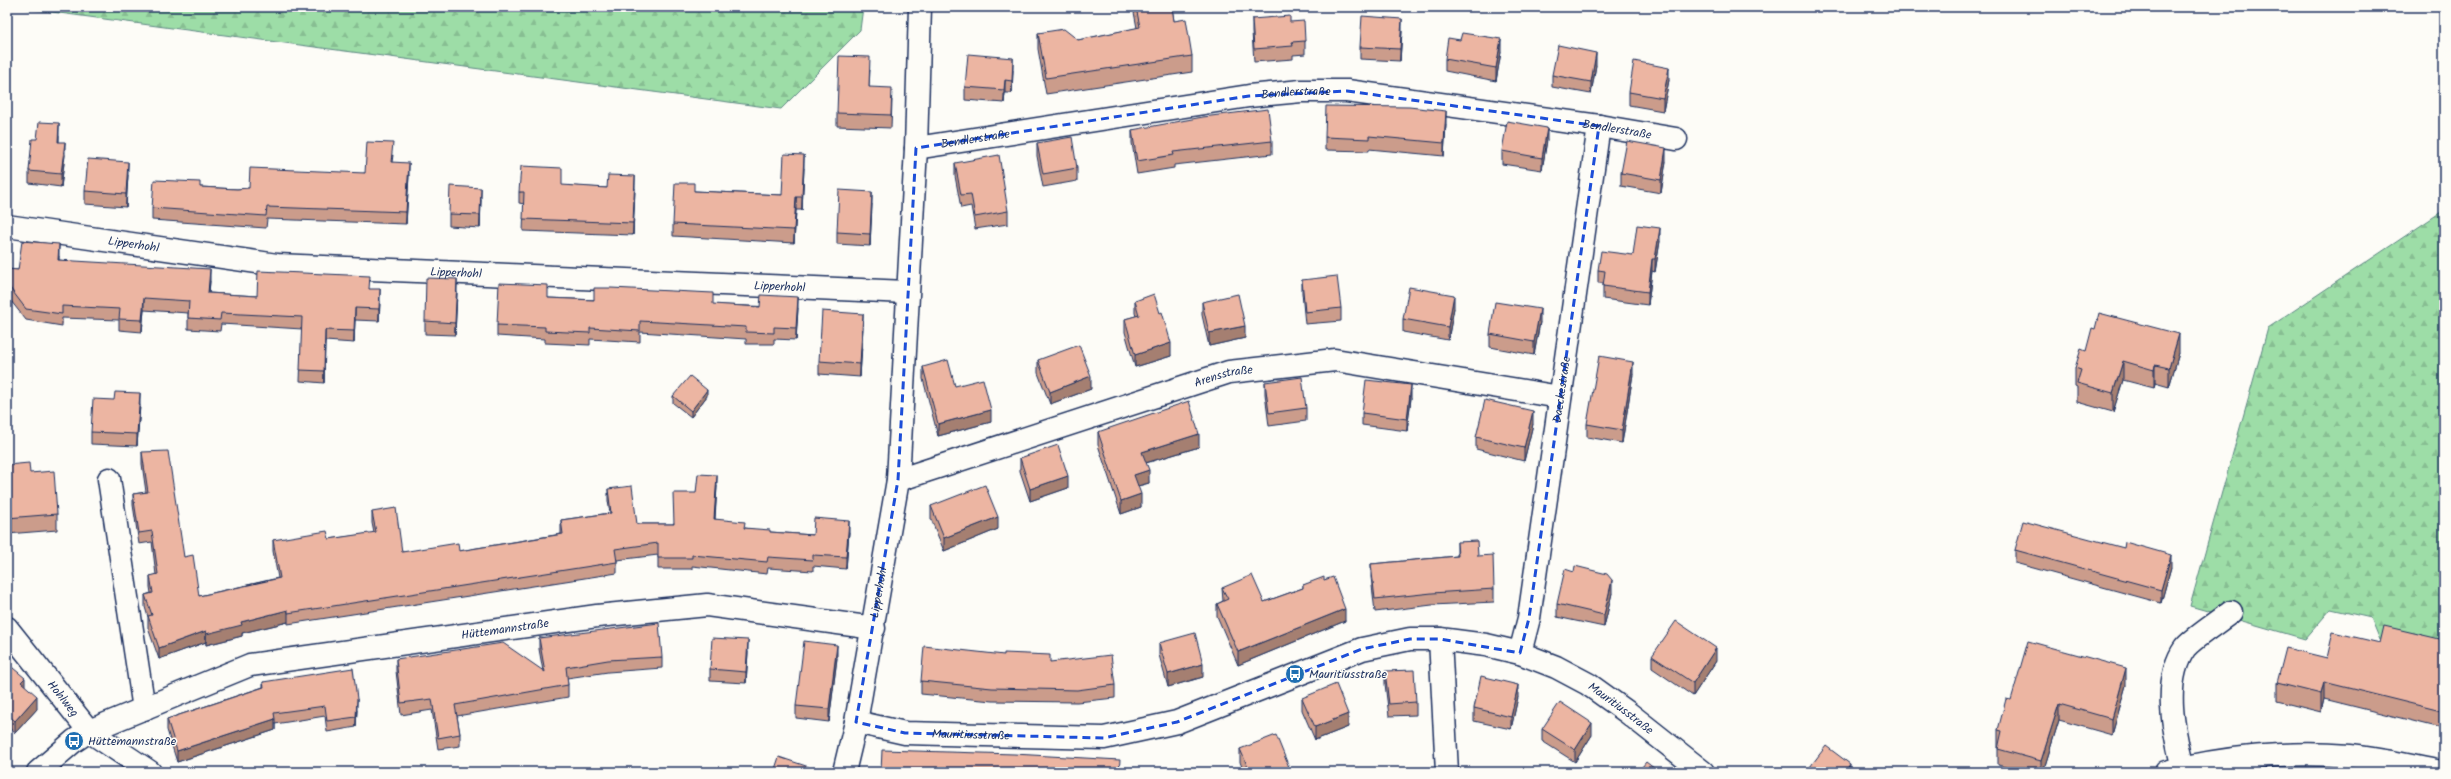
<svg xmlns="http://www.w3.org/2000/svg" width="2451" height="779" font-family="Kalam,sans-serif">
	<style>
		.forest { fill: url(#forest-firs); stroke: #5c8682 }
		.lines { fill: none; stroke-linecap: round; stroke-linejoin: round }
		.minor-casing { stroke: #1b2f5e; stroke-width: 25 }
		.major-casing { stroke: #1b2f5e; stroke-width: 25 }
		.minor { stroke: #fdfcf7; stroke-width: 22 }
		.major { stroke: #fdfcf7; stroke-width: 22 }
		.wall { fill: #cb9c8b; stroke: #1b2f5e }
		.shaded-wall { fill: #a57f71; stroke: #1b2f5e }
		.building { fill: #ecb5a2; stroke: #1b2f5e }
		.marked { fill: none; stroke: #1d4ed8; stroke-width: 3; stroke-dasharray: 8 5; stroke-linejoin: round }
		.labels { text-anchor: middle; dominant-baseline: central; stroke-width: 3; stroke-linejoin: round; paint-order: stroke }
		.street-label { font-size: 12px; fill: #1b2f5e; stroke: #fdfcf7 }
		.poi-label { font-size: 12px; fill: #1b2f5e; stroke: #fdfcf7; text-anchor: start }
	</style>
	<defs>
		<pattern id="forest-firs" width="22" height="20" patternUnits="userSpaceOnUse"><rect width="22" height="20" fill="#9ddda7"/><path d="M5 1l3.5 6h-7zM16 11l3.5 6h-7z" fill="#87be92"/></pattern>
	</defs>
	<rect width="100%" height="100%" fill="#fdfcf7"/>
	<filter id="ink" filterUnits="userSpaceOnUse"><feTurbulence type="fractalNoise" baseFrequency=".025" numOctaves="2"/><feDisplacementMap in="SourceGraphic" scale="8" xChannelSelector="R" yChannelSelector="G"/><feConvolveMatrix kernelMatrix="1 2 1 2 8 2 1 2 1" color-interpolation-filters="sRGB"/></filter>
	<g filter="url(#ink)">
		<path class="forest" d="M14,7H863L860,30L781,109Z
			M2444,210V653L2380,640L2371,618L2331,609L2305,639L2190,606L2268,328Z"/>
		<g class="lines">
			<defs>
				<g id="minor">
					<path id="s1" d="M916,148L1249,96L1301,91H1347L1599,126L1676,139"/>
					<path id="s2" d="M7,226L277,265L907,292"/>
					<path d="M109,479L144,709"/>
					<path id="s3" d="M898,480L1229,372L1335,360L1560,397"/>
					<path id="s4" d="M7,628L89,731L150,772"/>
					<path d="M1440,639L1447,772"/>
					<path id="s5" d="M1520,653L1529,618L1599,126"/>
					<path id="s6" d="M856,722L905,733L1104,738L1177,722L1362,649L1410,639H1440L1486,645L1520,653L1556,667L1588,684L1627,712L1703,772"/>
					<path d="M2183,768C2174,733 2162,680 2185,648C2193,638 2220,621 2231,612"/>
					<path id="s7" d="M38,772L74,741L89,731L250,665L597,616L707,605L874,628"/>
					<path id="s8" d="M844,772L856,722L898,480L916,148L920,7"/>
				</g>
				<path id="major" d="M2166,772C2223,757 2291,751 2350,756C2381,759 2411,766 2441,772"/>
			</defs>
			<use href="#minor" class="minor-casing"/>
			<use href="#major" class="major-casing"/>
			<use href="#minor" class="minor"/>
			<use href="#major" class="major"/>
		</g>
		<path class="wall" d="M1133,7H1172L1174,21L1192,56V72L1046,94L1038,49V33L1078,40L1137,28Z
			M1252,19L1290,22L1305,41V54L1293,55V59L1254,62L1252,32Z
			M1402,31L1400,61L1360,59V47Z
			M1501,52L1496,81L1445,71V59Z
			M1596,65L1591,94L1552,87V75Z
			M870,70L869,87L892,100L891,128L837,126V113Z
			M1013,70L1012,93H1005L1004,103L965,100V87Z
			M1669,80L1663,111L1629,105V92Z
			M1446,124L1444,156L1369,149V151L1325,150V137Z
			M1132,130L1272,141V154L1174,165V168L1137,174L1132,143Z
			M59,136V142L65,155L61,187L29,183V171L37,139Z
			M1547,140L1542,170L1502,164V151Z
			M1037,143L1077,168V181L1043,187L1037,156Z
			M393,155L392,162L409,175L406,224L267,219L266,228L152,220V208L200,187L237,189L249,188L365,173Z
			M1666,161L1661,193L1621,186V173Z
			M955,163L1008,211V224L975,229L971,206L961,208L955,176Z
			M804,168L802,210H796L794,243L673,236V224L694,191L782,195Z
			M128,175L126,207L85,204V191Z
			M562,186L607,188H635L633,235L523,231L524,204L519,203V192Z
			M481,200L480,228L449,226V214Z
			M872,204L870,246L837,244V232Z
			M1660,241L1655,272L1652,271L1648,305L1603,299V283H1598V270L1633,255Z
			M59,256V260L210,281L209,293L257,296L370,289L380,301L379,321L355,320L354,343L325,341L324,383L300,381L302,329L221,324L220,331L188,329V313L144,310L142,332L119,330V320L62,318V326L26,320L7,296V269L18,270Z
			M1302,280L1341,308V321L1305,324L1302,293Z
			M457,292L455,335L425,334V321Z
			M548,298L798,308L796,340L774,339V344H746V339L640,332V342L590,339V345L545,343V339L497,336V325Z
			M1135,301L1160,313L1171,356L1135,367L1125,332V319L1136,316L1135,313Z
			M1202,302L1245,338L1209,346L1202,315Z
			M1454,308L1448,340L1403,332V319Z
			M1540,322L1534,355L1490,347V334Z
			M863,327L860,377L819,374V361Z
			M2086,351L2179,353L2169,387L2155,383L2154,388L2123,380L2113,412L2077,402V387L2075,386V368Z
			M1038,360L1091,389L1050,404L1038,373Z
			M923,367L955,386L991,422L938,436L923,379Z
			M1633,374L1622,443L1587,437V424Z
			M1265,382L1306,408V421L1269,426L1265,394Z
			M673,396H707L691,417L673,403Z
			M1411,398L1407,431L1362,425V413Z
			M140,405L137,446L91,444V432Z
			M1533,424L1524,461L1476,449V437Z
			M1098,432L1199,447L1146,463L1149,483L1138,486L1141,507L1121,514L1098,445Z
			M142,452L184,557L199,596L278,578L273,551V540L329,539L374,533L372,523V512L402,552L459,551L561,534V520L610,513L608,501V489L637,524H673L696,493L717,486L715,519L745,528L770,532L813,535L849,532L846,569L813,566V571L768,568L767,574L692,566V569H658V555L617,560V573L288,624V622L242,633V636L206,645V642L159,659L148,628V617L145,607V595L151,593L150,587V576L156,575L152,542L139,544L133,505V494L146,492L142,464Z
			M1020,458L1068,488L1030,501L1020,471Z
			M7,465L30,473L57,514V530L7,534Z
			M931,506L998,529L944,551L931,519Z
			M1457,542L1478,556L1494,589V602L1432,605L1375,612L1371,577V564L1457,556Z
			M2015,550L2171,567L2161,603L2015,563Z
			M1324,580L1345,621L1238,665L1217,616V604L1223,601L1222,588L1264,602L1303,588V585Z
			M1612,593L1604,627L1557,617V604Z
			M539,638L662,657V668L608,672L567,678L568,685V697L457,716L460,734V746L438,749L432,710L401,715L396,671V659L543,671L539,649Z
			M2444,640L2441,728L2324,699L2321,712L2277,701V683L2327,658L2380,643Z
			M1159,643L1203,677L1168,687L1159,655Z
			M748,652L746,683L710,681V669Z
			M1652,656L1716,661L1693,696L1652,668Z
			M837,658L829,722L796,718V706Z
			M1050,662L1115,685V698L1077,702L992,701L921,694V681Z
			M7,663L37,709L15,733L7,726Z
			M1385,671L1416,702V715L1389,716L1385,684Z
			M263,682L357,710L356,727L327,732L325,716L275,724V730L177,762L167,730V719L263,687Z
			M2126,685L2112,735L2059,720L2043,772H2023L1998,765V730L2011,700Z
			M1518,697L1511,729L1474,721V708Z
			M1302,698L1348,727L1315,740L1302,710Z
			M1542,729L1592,735L1575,762L1542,741Z
			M1240,749L1291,772H1244L1240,762Z
			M1810,767L1850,772H1810Z"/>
		<path class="shaded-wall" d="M1402,19V31L1400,61V49Z
			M1501,39V52L1496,81V68Z
			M1596,53V65L1591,94V82Z
			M1013,58V70L1012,93V81Z
			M1669,68V80L1663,111V98Z
			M1005,80V93L1004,103V90Z
			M1446,111V124L1444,156V143Z
			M59,123V136L58,154V142Z
			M1547,128V140L1542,170V158Z
			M65,142V155L61,187V174Z
			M1666,148V161L1661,193V180Z
			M804,155V168L802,210V197Z
			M128,162V175L126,207V194Z
			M409,163V175L406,224V212Z
			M635,176V188L633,235V223Z
			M481,188V200L480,228V215Z
			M872,192V204L870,246V234Z
			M796,197V210L794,243V230Z
			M1660,228V241L1655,272V259Z
			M59,244V256L58,271V260Z
			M1652,259V271L1648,305V292Z
			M210,269V281L208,305V293Z
			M457,279V292L455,335V323Z
			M380,289V301L379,321V309Z
			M1454,295V308L1448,340V327Z
			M798,297V308L796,340V328Z
			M144,298V310L142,332V320Z
			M355,308V320L354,343V331Z
			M1540,309V322L1534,355V342Z
			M863,314V327L860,377V364Z
			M1245,326V338L1209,346V333Z
			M325,330V341L324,383V371Z
			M2179,334V353L2169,387V368Z
			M1171,343V356L1135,367V355Z
			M2123,361V380L2113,412V393Z
			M1633,362V374L1622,443V430Z
			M2155,365V383L2154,388V370Z
			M1091,376V389L1050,404V392Z
			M1411,385V398L1407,431V419Z
			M707,390V396L691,417V411Z
			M140,393V405L137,446V434Z
			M991,410V422L938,436V424Z
			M1533,411V424L1524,461V448Z
			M1199,434V447L1142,464V452Z
			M1149,470V483L1134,487V475Z
			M717,475V486L714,530V519Z
			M1068,476V488L1030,501V489Z
			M1141,494V507L1121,514V501Z
			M998,517V529L944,551V538Z
			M849,521V532L846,569V557Z
			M2171,555V567L2161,603V590Z
			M1612,580V593L1604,627V615Z
			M1345,609V621L1238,665V652Z
			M288,610V622L242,633V636L206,645V634L241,622Z
			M206,631V642L159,659V648Z
			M748,640V652L746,683V672Z
			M837,645V658L829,722V709Z
			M1716,648V661L1693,696V683Z
			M1203,664V677L1168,687V674Z
			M2126,668V685L2112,735V719Z
			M25,678V691L21,682Z
			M2324,682V699L2321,712V694Z
			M1518,685V697L1511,729V717Z
			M37,696V709L15,733V721Z
			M2444,698V716L2441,728V711Z
			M357,699V710L356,727V717Z
			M2059,704V720L2043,772H2041V761Z
			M1348,714V727L1315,740V727Z
			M275,719V730L177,762V751Z
			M1592,723V735L1575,762V750Z
			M1850,764V772H1845Z"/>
		<path class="building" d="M1136,7H1172L1174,21L1186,19L1192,56L1046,78L1038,33L1064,29L1078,40L1140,27Z
			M1290,16V22L1304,21L1305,41L1292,42L1293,46L1254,49L1252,19Z
			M1362,16L1402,19L1400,49L1360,47Z
			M1462,33L1501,39L1496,68L1445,59L1448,38L1460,40Z
			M1558,45L1596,53L1591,82L1552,75Z
			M968,54L1013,58L1012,81L1005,80L1004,90L965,87Z
			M839,56L870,57L869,87L892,88L891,115L837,113Z
			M1634,61L1669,68L1663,98L1629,92Z
			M1326,106L1409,107L1446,111L1444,143L1369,136V139L1325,137Z
			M1268,109L1272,141L1173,152L1174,155L1137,161L1132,130L1203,117Z
			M1507,121L1547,128L1542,158L1502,151Z
			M39,122L59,123L58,142H65L61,174L29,171L32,139H37Z
			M1072,137L1077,168L1043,174L1037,143Z
			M1627,141L1666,148L1661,180L1621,173Z
			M367,142L393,143L391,162L409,163L406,212L267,207L266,216L152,208L154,180L200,182V187L237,189L249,188L250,168L365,173Z
			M784,154L804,155L802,197H796L794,230L673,224L675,183H694V191L782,195Z
			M999,155L1008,211L975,217L971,194L961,195L955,163Z
			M88,159L128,162L126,194L85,191Z
			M521,166L562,168V185L607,188L608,175L635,176L633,223L523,219L524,192H519Z
			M450,186L481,188L480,215L449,214Z
			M839,190L872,192L870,234L837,232Z
			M1637,225L1660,228L1655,259H1652L1648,292L1603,286L1605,271L1598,270L1601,251L1633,255Z
			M22,241L59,244L58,260L210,269L208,293L257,296L258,271L370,276L369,289H380L379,309L355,308L354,331L325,330L324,371L300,370L302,317L221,313L220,320L188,318L189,301L144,298L142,320L119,319L120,309L62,306V314L26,309L7,284V269L18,270Z
			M1337,276L1341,308L1305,312L1302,280Z
			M426,278L457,279L455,323L425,321Z
			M499,283L548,285V298L594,300V288H611L713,293V304L760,307L761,295L798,297L796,328L774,327V333L746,332V327L640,321V331L590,328V333L545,331V327L497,325Z
			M1409,287L1454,295L1448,327L1403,319Z
			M1154,294L1160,313L1162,312L1171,343L1135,355L1125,319L1139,315L1135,301Z
			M1238,294L1245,326L1209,333L1202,302Z
			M1495,302L1540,309L1534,342L1490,334Z
			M822,311L863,314L860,364L819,361Z
			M2099,313L2179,334L2169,368L2155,365L2154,370L2123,361L2113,393L2077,383L2081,370L2075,368L2081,349L2086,351L2092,328L2095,329Z
			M1079,345L1091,376L1050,392L1038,360Z
			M1599,356L1633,362L1622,430L1587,424Z
			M948,360L955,386L983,379L991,410L938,424L923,367Z
			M690,376L707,390L691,411L673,396Z
			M1302,377L1306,408L1269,413L1265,382Z
			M1366,380L1411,385L1407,419L1362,413Z
			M115,392L140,393L137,434L91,432L93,399L114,400Z
			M1485,400L1533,411L1524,448L1476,437Z
			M1189,401L1199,434L1142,452L1149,470L1134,475L1141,494L1121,501L1098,432Z
			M1058,445L1068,476L1030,489L1020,458Z
			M168,451L184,557L193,555L199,596L280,578L273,540L327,531L329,539L376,532L372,512L396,508L402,552L458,543L459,551L563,534L561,520L611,513L608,489L632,486L637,524H674L673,493H696L698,474L717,475L714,519L745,522L744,528L770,530V532L813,535L814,518L849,521L846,557L813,555V560L768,557L767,562L692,555V558H658V543L615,549L617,562L288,613V610L241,622L242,625L206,634V631L159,648L148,616L152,615L145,595L153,593L150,576L158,574L152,531L139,533L133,494L148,492L142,452Z
			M29,463L30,473L54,471L57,514L7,518V465Z
			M985,485L998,517L944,538L931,506Z
			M2023,521L2124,548L2125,542L2171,555L2161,590L2015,550Z
			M1477,541L1478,556L1493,555L1494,589L1432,593L1375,599L1371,564L1458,556L1457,542Z
			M1575,566L1607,574L1612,580L1604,615L1557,604L1565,569L1574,572Z
			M1252,575L1264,602L1303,588V585L1324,577V580L1333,577L1345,609L1238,652L1217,604L1228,599L1222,588Z
			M1676,621L1716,648L1693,683L1652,656Z
			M659,623L662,657L608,660L566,667L568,685L455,705L460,734L438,738L432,699L401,703L396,659L503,643L545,672L539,638Z
			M2384,626L2444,640V698L2441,711L2324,682L2321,694L2277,683L2286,648L2327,658L2333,632L2380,643Z
			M1195,633L1203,664L1168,674L1159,643Z
			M712,638L748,640L746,672L710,669Z
			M804,641L837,645L829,709L796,706Z
			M2028,641L2126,668L2112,719L2059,704L2041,761L1998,749L2002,731L1998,730L2006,699L2011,700Z
			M924,646L1004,655V653L1050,655V662L1111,655L1115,685L1077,690L992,688L921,681Z
			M7,663L25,678L21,682L37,696L15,721L7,714Z
			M353,668L357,699L356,717L327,721L325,706L274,713L275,719L177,751L167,719L264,687L263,682Z
			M1414,670L1416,702L1389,704L1385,671Z
			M1481,676L1518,685L1511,717L1474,708Z
			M1336,684L1348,714L1315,727L1302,698Z
			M1560,702L1592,723L1575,750L1542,729Z
			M1276,735L1291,772H1250L1240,749Z
			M1826,746L1850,764L1845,772H1816L1810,767Z
			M882,750L1014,754L1120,760L1119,772H881Z
			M779,757L809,767L808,772H774Z
			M1646,762L1659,772H1638Z"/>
	</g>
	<path class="marked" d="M1347,91L1599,126L1529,618L1520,653L1440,639H1410L1362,649L1177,722L1104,738L905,733L856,722L898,480L916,148L1249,96Z"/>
	<defs>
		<symbol id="bus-disc" viewBox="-11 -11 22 22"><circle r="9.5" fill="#1f6fb2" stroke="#fdfcf7"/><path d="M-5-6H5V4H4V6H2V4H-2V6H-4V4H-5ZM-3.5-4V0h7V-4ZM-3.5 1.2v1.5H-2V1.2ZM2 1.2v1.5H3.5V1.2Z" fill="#fff"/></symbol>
	</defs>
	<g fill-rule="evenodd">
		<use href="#bus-disc" x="1284" y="663" width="22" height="22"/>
		<use href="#bus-disc" x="63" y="730" width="22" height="22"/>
	</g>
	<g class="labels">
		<g class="street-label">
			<text stroke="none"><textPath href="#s1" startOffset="384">Bendlerstraße</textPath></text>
			<text stroke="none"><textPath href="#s1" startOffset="708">Bendlerstraße</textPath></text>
			<text stroke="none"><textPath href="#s1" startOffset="60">Bendlerstraße</textPath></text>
			<text stroke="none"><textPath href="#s2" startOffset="128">Lipperhohl</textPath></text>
			<text stroke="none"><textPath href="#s2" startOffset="452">Lipperhohl</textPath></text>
			<text stroke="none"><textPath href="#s2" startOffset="776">Lipperhohl</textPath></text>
			<text stroke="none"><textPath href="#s3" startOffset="342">Arensstraße</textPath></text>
			<text stroke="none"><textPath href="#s5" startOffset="267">Daeckestraße</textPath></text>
			<text stroke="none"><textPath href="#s8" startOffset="183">Lipperhohl</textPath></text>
			<text stroke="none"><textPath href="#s7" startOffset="497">Hüttemannstraße</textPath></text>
			<text stroke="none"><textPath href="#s4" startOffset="90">Hohlweg</textPath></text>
			<text stroke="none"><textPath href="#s6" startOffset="799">Mauritiusstraße</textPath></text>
			<text stroke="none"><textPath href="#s6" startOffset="116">Mauritiusstraße</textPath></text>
		</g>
		<g class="poi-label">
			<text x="1309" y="674">Mauritiusstraße</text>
			<text x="88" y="741">Hüttemannstraße</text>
		</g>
	</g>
	<rect width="2451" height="779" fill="none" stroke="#fdfcf7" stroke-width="24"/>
	<rect x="12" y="12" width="2427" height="755" fill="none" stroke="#1b2f5e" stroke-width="1.5" filter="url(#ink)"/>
</svg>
